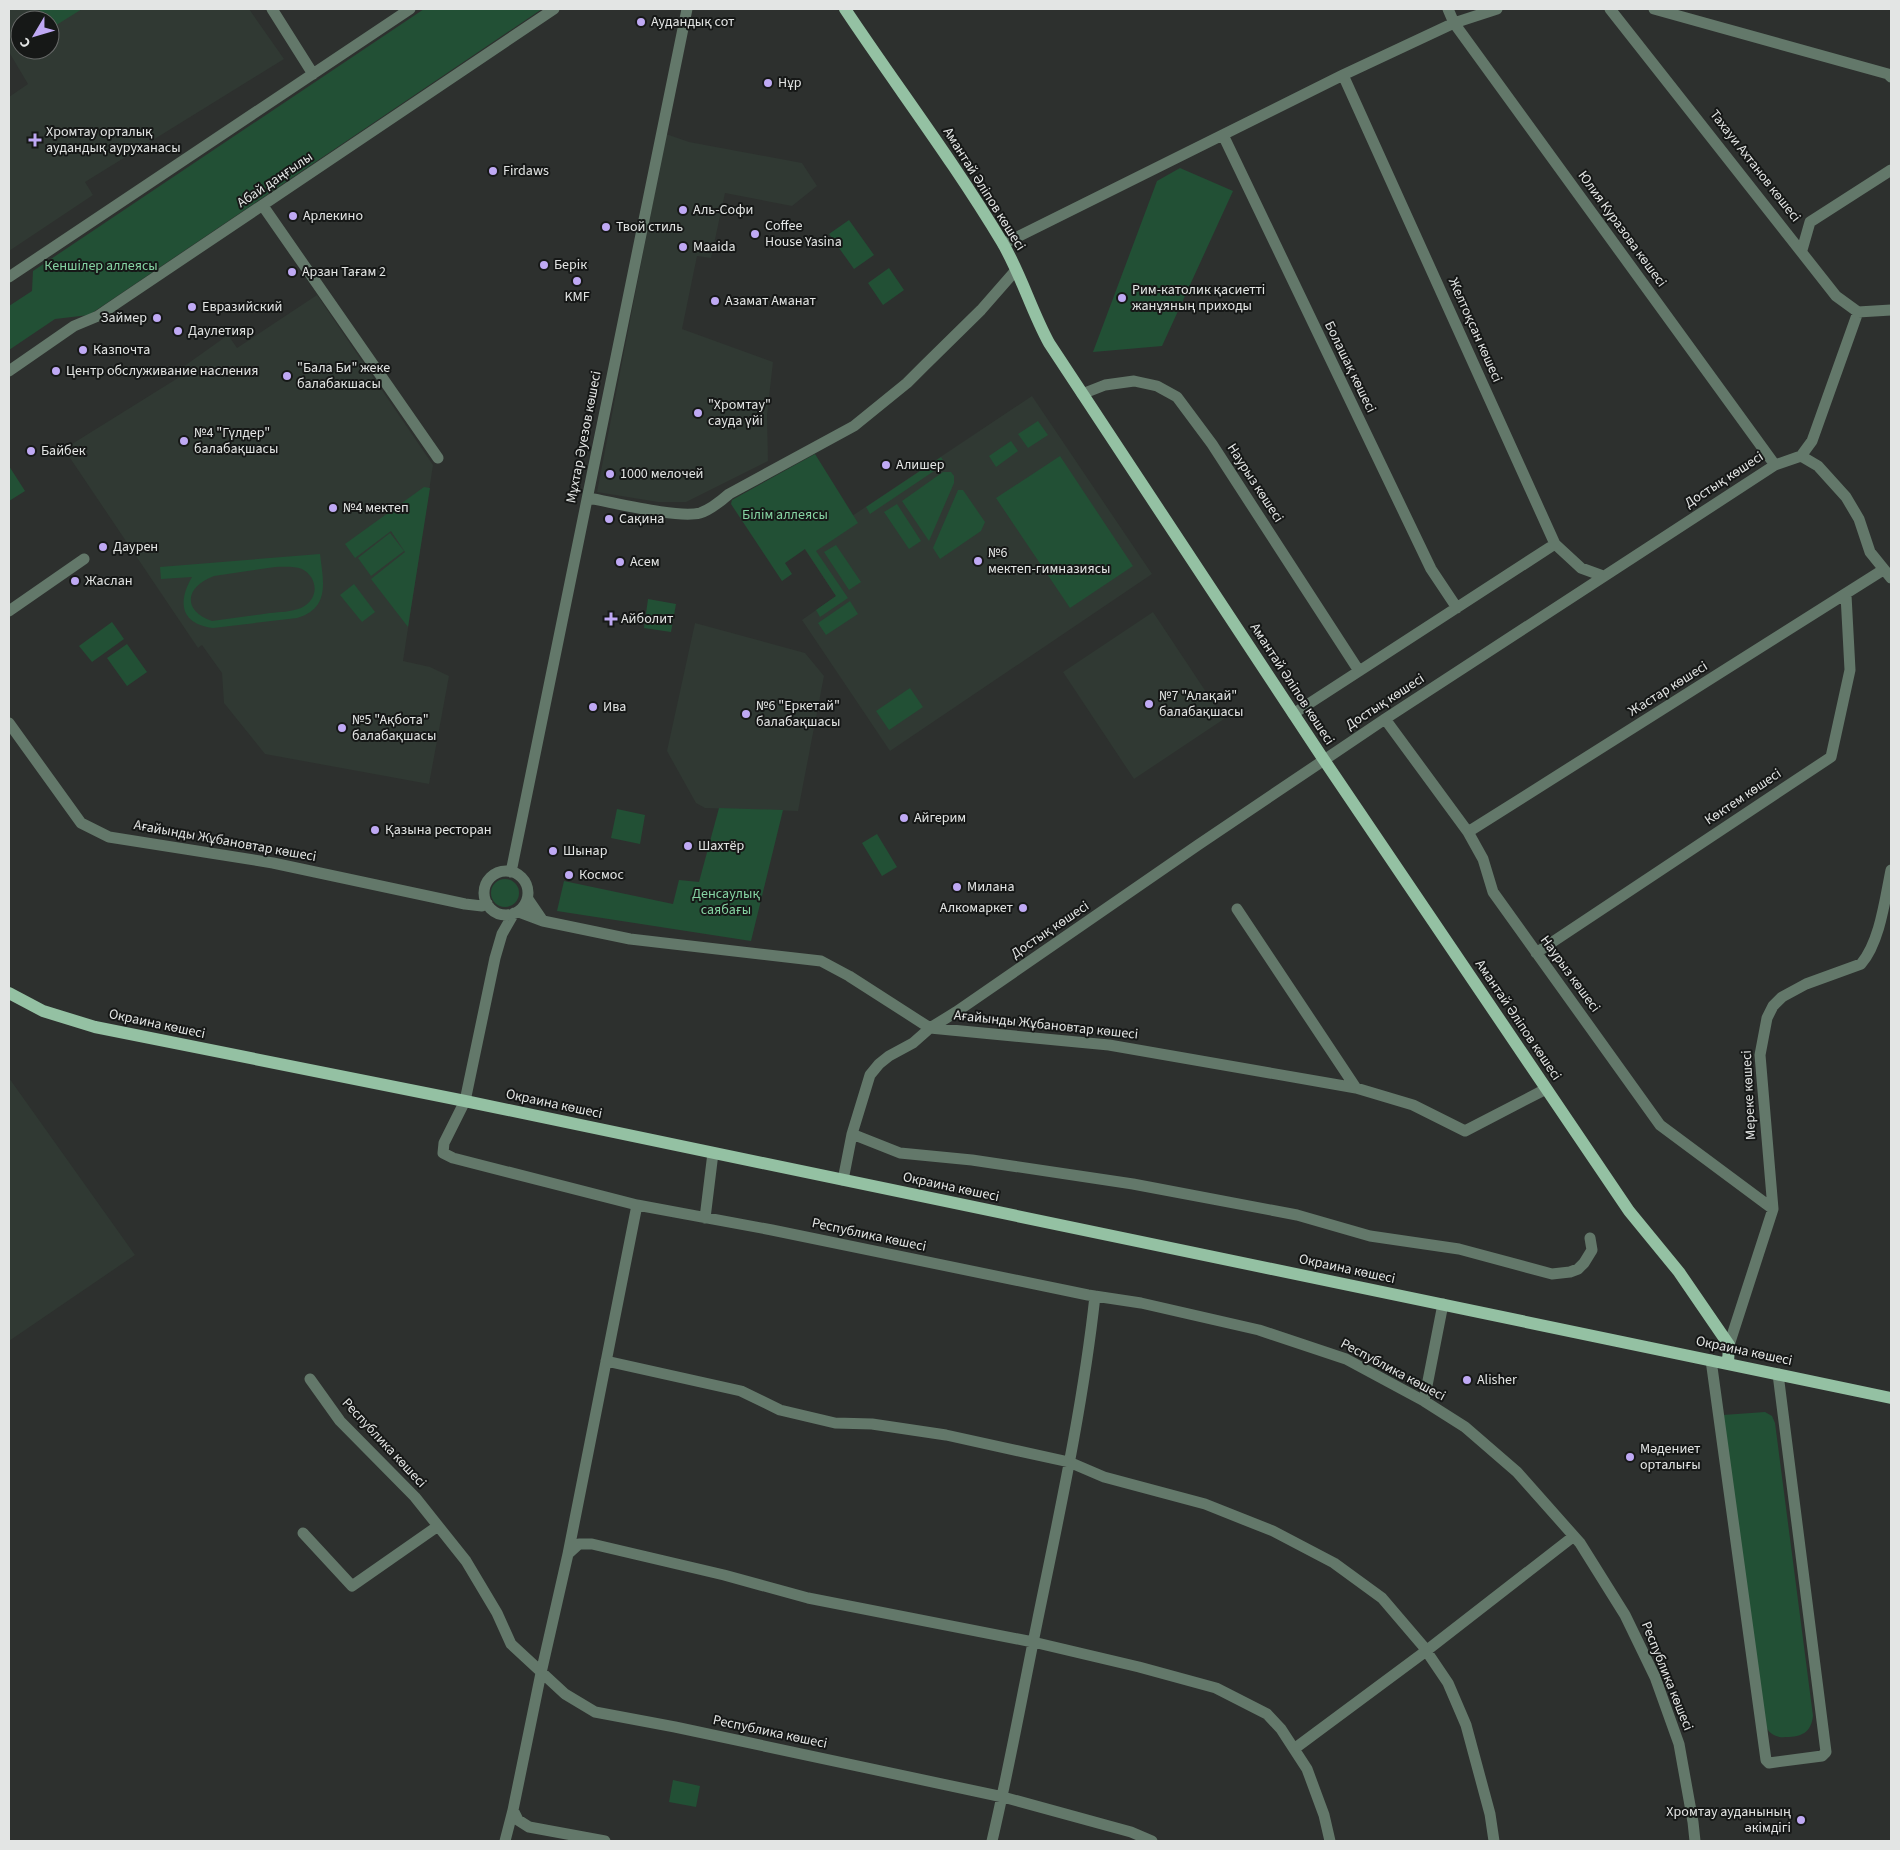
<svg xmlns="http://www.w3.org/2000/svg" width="1900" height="1850" font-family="'Source Sans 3',sans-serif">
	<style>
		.built { fill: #303933; fill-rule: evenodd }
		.green { fill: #225035; fill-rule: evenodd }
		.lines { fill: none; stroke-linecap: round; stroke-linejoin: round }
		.minor { stroke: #63786a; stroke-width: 11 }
		.major { stroke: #94c1a3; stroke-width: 12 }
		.poi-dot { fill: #bfa9f4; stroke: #161817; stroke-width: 2 }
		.labels { text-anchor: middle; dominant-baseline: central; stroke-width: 4; stroke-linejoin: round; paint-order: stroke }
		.poi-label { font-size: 14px; fill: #e3e5e4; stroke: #161817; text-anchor: start }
		.street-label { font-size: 14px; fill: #e3e5e4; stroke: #161817 }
		.park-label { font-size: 14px; fill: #86d4a3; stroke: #161817 }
	</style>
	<rect width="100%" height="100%" fill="#2d302e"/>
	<path class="built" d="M9,9H249L284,59L85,182L93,195L9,251V97L28,84L9,52ZM20,20H50V50H20Z
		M666,134L689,142L802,163L817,186L792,206L725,193L711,258L697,256L682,329L773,362L767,415L768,461L686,502H658L597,492Z
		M317,295L433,465L403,661L430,667L449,676L429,784L265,754L224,703L222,673L202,645L198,648L64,449L186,373L183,367L228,335L237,348Z
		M1032,396L1152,574L890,751L802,620L836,596L804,548Z
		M1153,612L1224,719L1134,779L1063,672Z
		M695,623L805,653L824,676L798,811L705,808L696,803L667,751Z
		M9,1078L135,1255L9,1341Z"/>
	<path class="green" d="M43,9H82L50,29V20H44L39,11Z
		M424,9H542L89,315L55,319L9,350V306L32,291L33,271Z
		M1180,168L1233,191L1162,346L1093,352L1157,181Z
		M849,220L874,255L854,269L829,234Z
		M889,268L904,290L883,305L868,283Z
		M1038,421L1048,435L1028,448L1018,434Z
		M1011,441L1018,451L996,467L989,456Z
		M815,454L858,523L816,551L848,598L820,617L816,610L836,596L805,549L785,563L792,574L782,581L731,504L732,500Z
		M1060,456L1133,566L1070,608L996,498Z
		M941,457L943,460L940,467L870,514L866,507Z
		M9,466L25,491L9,501Z
		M943,472H951L954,476V483L929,541L902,501Z
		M424,487L430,488L408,627L371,579L405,552L391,531L355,558L345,544Z
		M958,490H963L985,522L981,531L940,559L933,548Z
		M897,504L921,541L909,549L884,512Z
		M390,533L404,551L371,576L358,558Z
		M836,545L861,582L849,590L824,552Z
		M320,554C323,580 331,608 297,618L213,628C181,624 177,603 192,577L161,579L160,567ZM275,567C283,567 294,566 302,569C319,578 319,600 301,608C291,612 280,612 270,613C250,616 231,618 212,621C181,610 186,586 214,576Z
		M354,584L375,612L362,622L340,595Z
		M648,599L676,604L671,632L644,628Z
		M850,601L858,614L826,635L818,623Z
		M112,622L124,639L92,662L79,646Z
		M127,644L147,672L127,686L107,658Z
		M910,688L923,707L889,730L876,711Z
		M719,808L783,810L751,941L557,911L564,881L673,904L679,880L699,882Z
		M617,809L645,815L640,844L611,838Z
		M877,834L897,867L882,876L862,843Z
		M491 893a14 14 0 1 1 28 0a14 14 0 1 1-28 0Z
		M1765,1412L1772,1416L1775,1423L1813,1716C1811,1731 1804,1736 1789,1737C1784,1737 1779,1738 1774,1735C1769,1733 1766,1727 1763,1723L1723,1415Z
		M673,1780L700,1786L696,1807L669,1802Z"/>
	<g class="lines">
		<path class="minor" d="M272,9L313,74
			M1448,9L1454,23L1775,465
			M1610,9L1836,296L1858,312L1891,310
			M1654,9L1888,74L1891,77
			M1343,75L1555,544L1581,568L1603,576
			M1223,135L1431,569L1457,608
			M263,206L438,458
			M1003,244L1343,75L1454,23L1497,9
			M1802,250L1810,222L1891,170
			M9,277L410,9
			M9,371L74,326L98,316L120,301L554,9
			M1082,394L1105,385L1134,381L1157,386L1177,397L1212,444L1359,671
			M1801,456L1818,466L1846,497L1859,519L1870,552L1891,578
			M588,498C612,502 678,519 700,513C710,510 721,501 729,494L854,426L907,383L924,366L981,310L1016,270
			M9,611L84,559
			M1293,714L1555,544
			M1385,719L1468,832L1483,859L1493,892L1660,1125L1773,1209
			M9,723L81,823L109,837L273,863L465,904L482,906L487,903
			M1468,832L1883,570
			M484 893a22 22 0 1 1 44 0a22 22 0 1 1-44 0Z
			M511,872L687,9
			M1237,909L1356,1088
			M519,912L543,921L528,899
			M514,913L502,934L495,958L465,1101L444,1143L443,1153L453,1158L637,1205L772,1230L1088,1295L1141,1303L1259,1330L1346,1359L1424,1401L1465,1427L1517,1472L1580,1543L1625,1615L1655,1677L1679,1744L1693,1822L1695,1841
			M543,921L630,939L821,961L849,976L930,1028L1109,1045L1356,1088L1413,1105L1465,1131L1546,1089
			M1536,953L1831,757L1850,670L1846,595
			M852,1134L870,1075L879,1064L889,1056L913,1043L930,1028L956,1012L1198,845L1385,719L1775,465L1801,456L1812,441L1858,312
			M843,1180L852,1134L900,1153L972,1160L1133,1184L1297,1215L1370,1236L1459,1249L1552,1274L1570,1272L1578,1269L1584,1263L1592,1250L1590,1238
			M705,1218L713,1153
			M1729,1345L1773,1209L1760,1055L1767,1018L1773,1006L1782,997L1806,984L1861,964C1880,942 1885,899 1891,870
			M1711,1360L1766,1760L1769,1763L1822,1756L1826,1752L1778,1374
			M606,1361L741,1391L780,1410L835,1423L872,1424L946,1435L1069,1462L1104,1477L1205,1504L1273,1531L1334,1563L1382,1598L1423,1646L1448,1683L1466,1725L1490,1814L1494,1841
			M310,1379L340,1421L415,1497L466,1561L497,1613L511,1644L565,1694L595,1712L675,1727L1003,1797L1131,1832L1152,1841
			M1424,1401L1443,1304
			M303,1533L352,1586L438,1526
			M568,1554L637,1205
			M1294,1749L1426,1651L1574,1536
			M505,1841L513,1810
			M605,1841L529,1827L518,1820L513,1810L541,1673L568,1554L579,1544H592L724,1575L808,1598L1033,1642L1139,1667L1216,1688L1267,1714L1281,1729L1307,1769L1324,1815L1330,1841
			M992,1841C1009,1769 1022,1696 1037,1623C1059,1515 1083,1406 1095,1296"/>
		<path class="major" d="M845,9C897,87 954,162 1002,242C1021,274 1031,310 1049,343L1324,760L1629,1211L1679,1272L1729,1345L1728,1363
			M9,993L43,1011L95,1027L465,1101L1891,1398"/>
	</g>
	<g class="poi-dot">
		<circle cx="641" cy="22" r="5"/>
		<circle cx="768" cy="83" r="5"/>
		<path d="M32.5 132.5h5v5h5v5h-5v5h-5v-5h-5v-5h5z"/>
		<circle cx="493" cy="171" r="5"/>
		<circle cx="683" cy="210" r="5"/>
		<circle cx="293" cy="216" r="5"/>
		<circle cx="606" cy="227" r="5"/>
		<circle cx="755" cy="234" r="5"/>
		<circle cx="683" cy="247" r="5"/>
		<circle cx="544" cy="265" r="5"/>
		<circle cx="292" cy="272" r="5"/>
		<circle cx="577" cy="281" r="5"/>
		<circle cx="1122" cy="298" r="5"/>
		<circle cx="715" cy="301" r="5"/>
		<circle cx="192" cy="307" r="5"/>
		<circle cx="157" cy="318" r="5"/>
		<circle cx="178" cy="331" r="5"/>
		<circle cx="83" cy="350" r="5"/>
		<circle cx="56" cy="371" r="5"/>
		<circle cx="287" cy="376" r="5"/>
		<circle cx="698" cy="413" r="5"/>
		<circle cx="184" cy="441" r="5"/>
		<circle cx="31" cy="451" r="5"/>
		<circle cx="886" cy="465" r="5"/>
		<circle cx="610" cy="474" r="5"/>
		<circle cx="333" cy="508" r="5"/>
		<circle cx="609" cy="519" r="5"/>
		<circle cx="103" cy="547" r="5"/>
		<circle cx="978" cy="561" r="5"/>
		<circle cx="620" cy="562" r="5"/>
		<circle cx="75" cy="581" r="5"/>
		<path d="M608.5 611.5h5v5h5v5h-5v5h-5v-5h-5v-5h5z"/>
		<circle cx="1149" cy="704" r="5"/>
		<circle cx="593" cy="707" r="5"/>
		<circle cx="746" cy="714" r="5"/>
		<circle cx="342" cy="728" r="5"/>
		<circle cx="904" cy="818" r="5"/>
		<circle cx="375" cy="830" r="5"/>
		<circle cx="688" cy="846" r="5"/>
		<circle cx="553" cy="851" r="5"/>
		<circle cx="569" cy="875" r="5"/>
		<circle cx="957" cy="887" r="5"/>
		<circle cx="1023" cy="908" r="5"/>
		<circle cx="1467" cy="1380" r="5"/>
		<circle cx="1630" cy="1457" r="5"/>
		<circle cx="1801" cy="1820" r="5"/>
	</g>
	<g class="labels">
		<g class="poi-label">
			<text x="651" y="22">Аудандық сот</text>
			<text x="778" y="83">Нұр</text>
			<text x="46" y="132">Хромтау орталық<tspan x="46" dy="16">аудандық ауруханасы</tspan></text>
			<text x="503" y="171">Firdaws</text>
			<text x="693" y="210">Аль-Софи</text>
			<text x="303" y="216">Арлекино</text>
			<text x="765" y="226">Coffee<tspan x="765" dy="16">House Yasina</tspan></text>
			<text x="616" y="227">Твой стиль</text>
			<text x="693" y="247">Maaida</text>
			<text x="554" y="265">Берік</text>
			<text x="302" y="272">Арзан Тағам 2</text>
			<text x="1132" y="290">Рим-католик қасиетті<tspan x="1132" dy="16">жанұяның приходы</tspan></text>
			<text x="577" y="297" text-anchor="middle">KMF</text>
			<text x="725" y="301">Азамат Аманат</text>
			<text x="202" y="307">Евразийский</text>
			<text x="147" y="318" text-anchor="end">Займер</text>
			<text x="188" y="331">Даулетияр</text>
			<text x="93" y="350">Казпочта</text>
			<text x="297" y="368">"Бала Би" жеке<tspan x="297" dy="16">балабакшасы</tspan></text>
			<text x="66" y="371">Центр обслуживание насления</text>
			<text x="708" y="405">"Хромтау"<tspan x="708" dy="16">сауда үйі</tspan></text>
			<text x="194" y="433">№4 "Гүлдер"<tspan x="194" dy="16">балабақшасы</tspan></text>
			<text x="41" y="451">Байбек</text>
			<text x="896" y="465">Алишер</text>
			<text x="620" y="474">1000 мелочей</text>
			<text x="343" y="508">№4 мектеп</text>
			<text x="619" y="519">Сақина</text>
			<text x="113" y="547">Даурен</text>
			<text x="988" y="553">№6<tspan x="988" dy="16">мектеп-гимназиясы</tspan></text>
			<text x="630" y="562">Асем</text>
			<text x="85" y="581">Жаслан</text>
			<text x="621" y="619">Айболит</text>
			<text x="1159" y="696">№7 "Алақай"<tspan x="1159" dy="16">балабақшасы</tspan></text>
			<text x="756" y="706">№6 "Еркетай"<tspan x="756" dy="16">балабақшасы</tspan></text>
			<text x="603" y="707">Ива</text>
			<text x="352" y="720">№5 "Ақбота"<tspan x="352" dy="16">балабақшасы</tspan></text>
			<text x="914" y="818">Айгерим</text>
			<text x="385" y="830">Қазына ресторан</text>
			<text x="698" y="846">Шахтёр</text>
			<text x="563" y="851">Шынар</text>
			<text x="579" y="875">Космос</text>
			<text x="967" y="887">Милана</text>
			<text x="1013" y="908" text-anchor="end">Алкомаркет</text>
			<text x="1477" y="1380">Alisher</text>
			<text x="1640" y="1449">Мәдениет<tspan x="1640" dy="16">орталығы</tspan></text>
			<text x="1791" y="1812" text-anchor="end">Хромтау ауданының<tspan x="1791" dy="16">әкімдігі</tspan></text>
		</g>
		<g class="street-label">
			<text transform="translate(1755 166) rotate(52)">Тахауи Ахтанов көшесі</text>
			<text transform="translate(275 180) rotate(-34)">Абай даңғылы</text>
			<text transform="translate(984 189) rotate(58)">Амантай Әліпов көшесі</text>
			<text transform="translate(1622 229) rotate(54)">Юлия Куразова көшесі</text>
			<text transform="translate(1475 330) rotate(66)">Желтоқсан көшесі</text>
			<text transform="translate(1350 367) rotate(64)">Болашақ көшесі</text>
			<text transform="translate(584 437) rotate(-79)">Мұхтар Әуезов көшесі</text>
			<text transform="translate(1724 480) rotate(-33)">Достық көшесі</text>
			<text transform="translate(1255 483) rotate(57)">Наурыз көшесі</text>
			<text transform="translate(1292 684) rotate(57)">Амантай Әліпов көшесі</text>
			<text transform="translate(1668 689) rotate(-32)">Жастар көшесі</text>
			<text transform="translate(1385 702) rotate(-33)">Достық көшесі</text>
			<text transform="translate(1743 797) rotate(-34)">Көктем көшесі</text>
			<text transform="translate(225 841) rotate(10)">Ағайынды Жұбановтар көшесі</text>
			<text transform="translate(1050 930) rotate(-34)">Достық көшесі</text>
			<text transform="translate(1570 974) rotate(54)">Наурыз көшесі</text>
			<text transform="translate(1518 1020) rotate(56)">Амантай Әліпов көшесі</text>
			<text transform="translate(157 1024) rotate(12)">Окраина көшесі</text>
			<text transform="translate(1046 1025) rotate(6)">Ағайынды Жұбановтар көшесі</text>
			<text transform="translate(1749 1095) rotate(-93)">Мереке көшесі</text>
			<text transform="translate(554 1104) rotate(12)">Окраина көшесі</text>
			<text transform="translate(951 1187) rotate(12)">Окраина көшесі</text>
			<text transform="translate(869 1235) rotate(12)">Республика көшесі</text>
			<text transform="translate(1347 1269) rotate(12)">Окраина көшесі</text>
			<text transform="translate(1744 1351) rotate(12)">Окраина көшесі</text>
			<text transform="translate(1393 1370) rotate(28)">Республика көшесі</text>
			<text transform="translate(384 1443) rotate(47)">Республика көшесі</text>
			<text transform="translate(1667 1676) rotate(68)">Республика көшесі</text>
			<text transform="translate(770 1732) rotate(12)">Республика көшесі</text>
		</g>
		<g class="park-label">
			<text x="101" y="266">Кеншілер аллеясы</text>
			<text x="785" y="515">Білім аллеясы</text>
			<text x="726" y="894">Денсаулық<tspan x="726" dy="16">саябағы</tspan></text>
		</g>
	</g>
	<rect width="1900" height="1850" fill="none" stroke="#e3e5e4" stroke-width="20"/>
	<g transform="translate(35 35) rotate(232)"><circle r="24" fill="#161817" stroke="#686a69"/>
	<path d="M0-4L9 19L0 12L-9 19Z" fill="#bfa9f4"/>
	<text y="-8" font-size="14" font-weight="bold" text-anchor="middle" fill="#e3e5e4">С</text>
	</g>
</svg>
